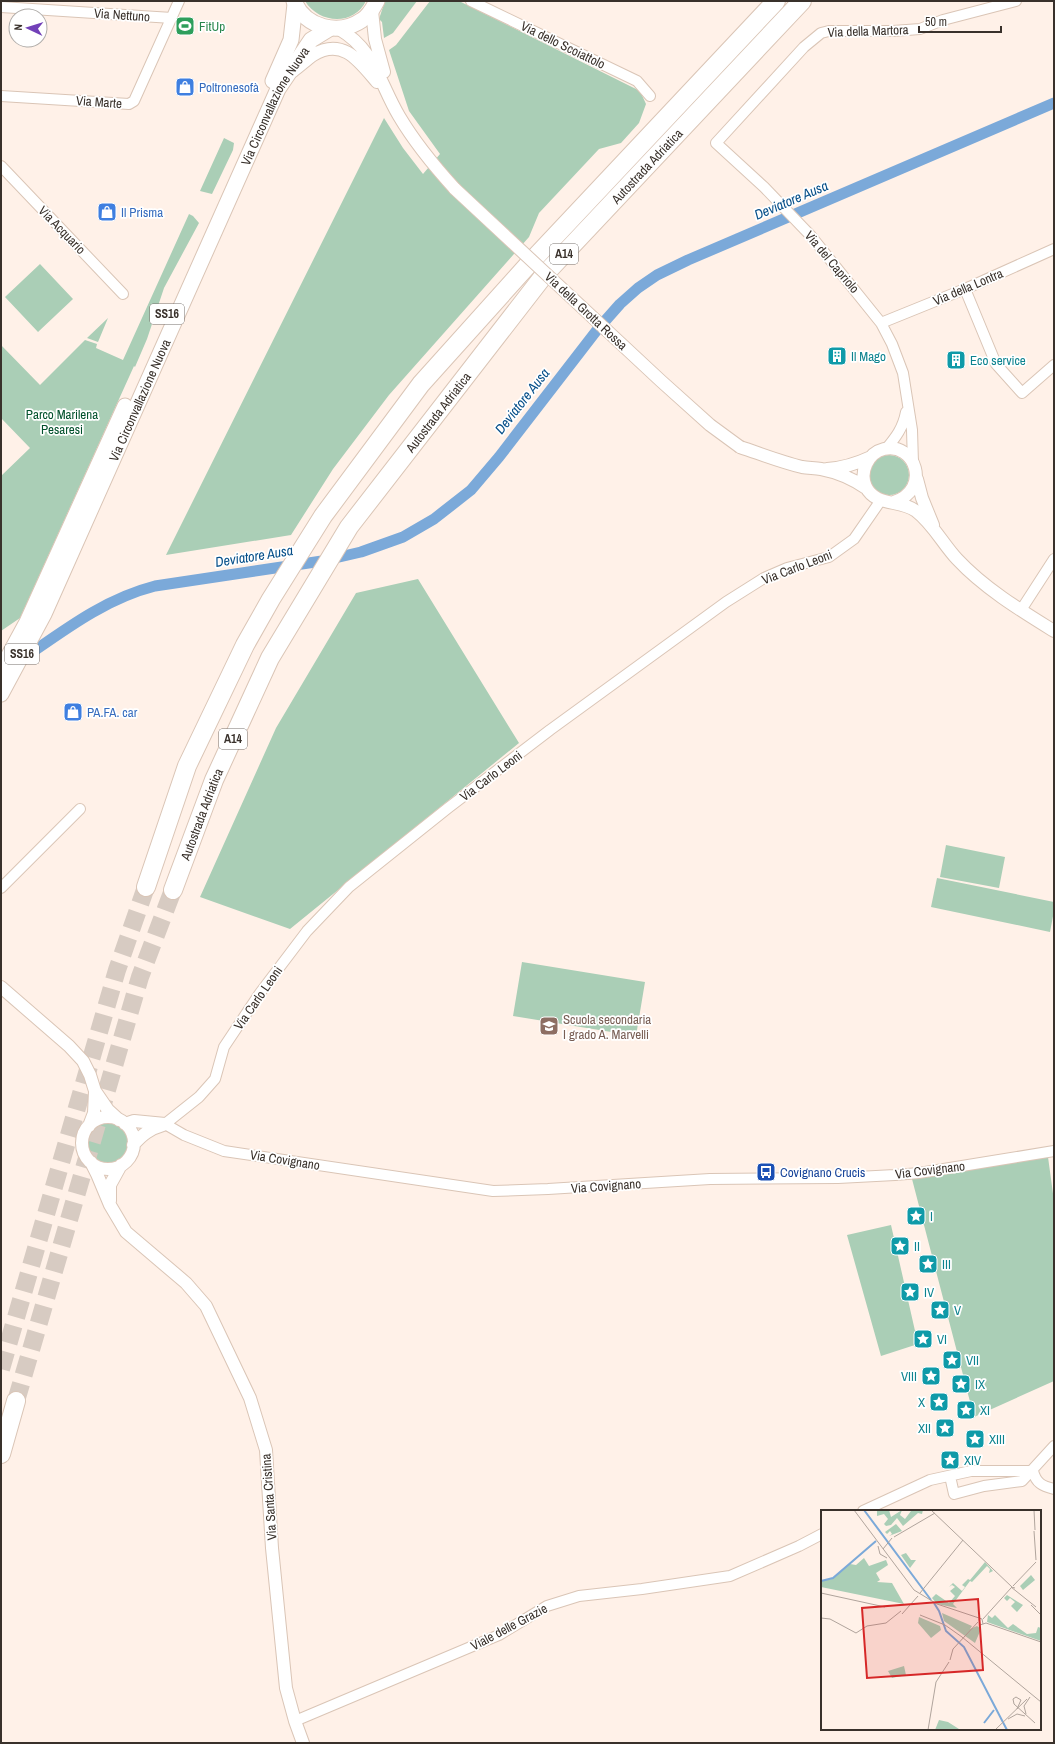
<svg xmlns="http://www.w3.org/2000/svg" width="1055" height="1744" font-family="'Archivo Narrow',sans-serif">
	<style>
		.green { fill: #aaceb6 }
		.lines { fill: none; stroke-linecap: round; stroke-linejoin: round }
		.canal { stroke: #7ba9d9; stroke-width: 11 }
		.motorway-tunnel { stroke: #d7cbc2; stroke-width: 18; stroke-dasharray: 18 9; stroke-linecap: butt }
		.minor-casing { stroke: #dac5b6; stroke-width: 12 }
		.tertiary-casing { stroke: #dac5b6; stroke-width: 14 }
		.primary-casing { stroke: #dac5b6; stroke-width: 17 }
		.motorway-casing { stroke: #dac5b6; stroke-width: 20 }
		.minor { stroke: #fff; stroke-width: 10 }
		.tertiary { stroke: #fff; stroke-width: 12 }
		.primary { stroke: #fff; stroke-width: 15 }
		.motorway { stroke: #fff; stroke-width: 18 }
		.tertiary-bridge-casing { stroke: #dac5b6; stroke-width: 14; stroke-linecap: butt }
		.tertiary-bridge { stroke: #fff; stroke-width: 12 }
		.labels { text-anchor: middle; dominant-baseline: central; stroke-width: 3.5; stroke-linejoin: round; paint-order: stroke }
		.shield { fill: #fff; stroke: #746f6b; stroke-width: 1 }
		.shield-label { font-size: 12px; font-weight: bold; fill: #39312b }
		.street-label { font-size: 13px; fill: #39312b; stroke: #fff }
		.leisure-label { font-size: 13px; fill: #27864d; stroke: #fff; text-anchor: start }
		.shop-label { font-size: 13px; fill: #366cbe; stroke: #fff; text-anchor: start }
		.culture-label { font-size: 13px; fill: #0d838f; stroke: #fff; text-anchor: start }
		.park-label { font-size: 13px; fill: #00502b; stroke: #fff }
		.education-label { font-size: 13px; fill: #785e54; stroke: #fff; text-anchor: start }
		.transit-label { font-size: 13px; fill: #164399; stroke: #fff; text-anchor: start }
		.water-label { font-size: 14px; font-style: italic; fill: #064f89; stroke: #fff }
		.inset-river { fill: none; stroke: #7ba9d9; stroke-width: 2 }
		.inset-road { fill: none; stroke: #b0a49c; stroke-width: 1 }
		.view { fill: #d62828; fill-opacity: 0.15; stroke: #d62828; stroke-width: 2 }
		.inset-edge { fill: none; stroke: #39312b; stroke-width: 2 }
	</style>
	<rect width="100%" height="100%" fill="#fff1e8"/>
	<path class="green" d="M305,1H366C354,26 319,24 305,1Z
		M385,1H417L393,33L384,38L382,22L379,19Z
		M430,1H459L640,91L646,104L639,123L621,143L599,149L539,213L529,237L389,395L333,469L291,535L166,555L384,118L403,148L423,174L440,154L409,111L389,50L396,45Z
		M224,138L234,143L233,150L212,194L200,191Z
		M189,214L193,216L199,223L164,288L147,339L135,367L134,366L20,618L1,631V476L30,448L1,418V345L40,385L85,340L97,344L96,348L123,360Z
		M40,264L73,299L38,332L5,297Z
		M108,318L98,342L87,338Z
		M869 475a20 20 0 1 1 40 0a20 20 0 1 1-40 0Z
		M418,579L519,743L290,929L200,897L276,728L356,593Z
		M946,845L1005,857L999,888L940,877Z
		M937,878L1054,902V911L1050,932L931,907Z
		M522,962L645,982L636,1036L513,1016Z
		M88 1143a20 20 0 1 1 40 0a20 20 0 1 1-40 0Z
		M1048,1157L1054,1201V1381L974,1417L912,1179Z
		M891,1225L918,1344L881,1356L847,1235Z"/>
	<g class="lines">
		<path class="canal" d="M21,660C63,631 104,599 155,586L322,561L361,552L403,537L434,519L471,490L499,457L597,330L620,304L638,288L657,275L688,260L1054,103"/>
		<path class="motorway-tunnel" d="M1,1369L117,970L146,887
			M16,1401L140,977L173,890"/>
		<defs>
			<path id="minor" d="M471,1L637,81L650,96
				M1,7L172,18
				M1,96L129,104L134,101L179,1
				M1,166L123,294
				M965,289L996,364L1022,393L1054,365
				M881,323L965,289L1054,249
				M886,449C896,437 903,428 906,412
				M913,463L912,430L903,373L892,344L881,323L811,236L764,187L716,143L804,47L821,33L829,31H893L920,29L943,20L1016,1
				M881,500L854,539L829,557L787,568L764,578L726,602L550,730L448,808L349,887L307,931L260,993L224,1047L215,1079L199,1097L165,1124L184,1135L224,1151L493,1191L548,1189L710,1179L838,1178L895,1175L919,1173L1054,1151
				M1021,610L1054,559
				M1,888L80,809
				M1033,1471C1036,1483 1042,1486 1054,1489
				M950,1476L954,1494L984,1486L1022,1481L1054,1446
				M863,1511L930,1480L971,1471H1033
				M295,1721L499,1635L547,1606L579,1596L642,1589L730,1576L799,1546L822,1534"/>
			<path id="tertiary" d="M372,11L375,39L384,72
				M339,29C375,50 379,82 399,116C415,143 434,166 455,189
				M293,71C300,66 306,60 313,55C343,37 359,61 377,82
				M740,447C761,454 781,462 802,467C808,468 815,468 821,469C837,472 853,479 866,488
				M827,469C843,468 856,464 871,457
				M917,479L922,498L933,525
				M894,502C932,489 915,442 884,449C868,453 859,472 866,487C876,507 900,499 916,511C933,524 943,544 957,559C984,588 1020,610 1054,631
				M1,987L69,1046L83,1061L90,1075L95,1091L108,1110L119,1120
				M82 1143a26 26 0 1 1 52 0a26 26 0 1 1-52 0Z
				M125,1124L134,1121L165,1124
				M89,1126L94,1113L95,1091
				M133,1145C142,1135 149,1129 163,1125
				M91,1162L97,1174L110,1205L126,1232L186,1283L206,1306L250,1398L266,1450L272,1548L286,1688L295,1721L303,1743
				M110,1201V1185L121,1165"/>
			<g id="primary">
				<path d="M294,1C305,28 339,36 362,20C369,16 373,8 377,1"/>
				<path d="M273,81L291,40L295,4"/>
				<path d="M1,670L27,622L125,406"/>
				<path id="s1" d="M1,694L44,614L278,89L311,40L329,29"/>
			</g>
			<g id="motorway">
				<path d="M146,887L187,766L245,645L271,599L323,516L421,384L527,266L776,1"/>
				<path id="s2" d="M173,890L214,780L270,658L349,527L545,274L802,1"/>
				<path d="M1,1454L16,1401"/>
			</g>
		</defs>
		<use href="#minor" class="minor-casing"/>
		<use href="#tertiary" class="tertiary-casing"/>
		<use href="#primary" class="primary-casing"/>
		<use href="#motorway" class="motorway-casing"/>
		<use href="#minor" class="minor"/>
		<use href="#tertiary" class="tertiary"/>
		<use href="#primary" class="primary"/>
		<use href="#motorway" class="motorway"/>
		<defs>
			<path id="tertiary-bridge" d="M455,189L661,381L710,425L740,447"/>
		</defs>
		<use href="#tertiary-bridge" class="tertiary-bridge-casing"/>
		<use href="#tertiary-bridge" class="tertiary-bridge"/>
	</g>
	<defs>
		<symbol id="stadium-square" viewBox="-11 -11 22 22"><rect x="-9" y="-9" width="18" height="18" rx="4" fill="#2e9e5b" stroke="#fff"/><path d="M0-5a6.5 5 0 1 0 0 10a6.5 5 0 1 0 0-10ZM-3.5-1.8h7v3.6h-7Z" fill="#fff"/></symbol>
		<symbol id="shop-square" viewBox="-11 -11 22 22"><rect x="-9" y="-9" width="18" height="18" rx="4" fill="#3f7fe0" stroke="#fff"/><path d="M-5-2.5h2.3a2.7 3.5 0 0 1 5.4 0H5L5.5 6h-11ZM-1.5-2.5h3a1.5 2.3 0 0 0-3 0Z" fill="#fff"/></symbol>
		<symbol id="building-square" viewBox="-11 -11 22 22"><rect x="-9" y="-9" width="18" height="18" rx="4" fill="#0f9aa8" stroke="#fff"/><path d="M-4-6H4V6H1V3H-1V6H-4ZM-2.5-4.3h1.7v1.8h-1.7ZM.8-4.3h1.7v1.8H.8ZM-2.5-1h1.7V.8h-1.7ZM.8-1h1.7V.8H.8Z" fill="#fff"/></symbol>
		<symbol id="school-square" viewBox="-11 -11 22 22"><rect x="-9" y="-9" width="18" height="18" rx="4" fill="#8d6e63" stroke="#fff"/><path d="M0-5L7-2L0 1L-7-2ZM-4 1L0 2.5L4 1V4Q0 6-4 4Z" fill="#fff"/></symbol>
		<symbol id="bus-square" viewBox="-11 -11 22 22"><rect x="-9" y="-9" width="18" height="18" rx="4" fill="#1a4fb4" stroke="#fff"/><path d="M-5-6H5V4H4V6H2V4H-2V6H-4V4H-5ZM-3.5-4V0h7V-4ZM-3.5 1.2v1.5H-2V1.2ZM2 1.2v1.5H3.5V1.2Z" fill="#fff"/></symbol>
		<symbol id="sight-square" viewBox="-11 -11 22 22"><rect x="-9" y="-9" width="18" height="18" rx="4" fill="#0f9aa8" stroke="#fff"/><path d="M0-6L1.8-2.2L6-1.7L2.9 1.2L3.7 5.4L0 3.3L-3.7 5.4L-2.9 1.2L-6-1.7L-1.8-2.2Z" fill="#fff"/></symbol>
	</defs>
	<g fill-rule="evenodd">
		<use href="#stadium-square" x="174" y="15" width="22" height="22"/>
		<use href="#shop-square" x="174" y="76" width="22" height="22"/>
		<use href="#shop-square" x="96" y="201" width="22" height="22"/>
		<use href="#building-square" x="826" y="345" width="22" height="22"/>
		<use href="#building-square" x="945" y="349" width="22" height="22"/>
		<use href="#shop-square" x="62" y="701" width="22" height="22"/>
		<use href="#school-square" x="538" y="1015" width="22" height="22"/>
		<use href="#bus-square" x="755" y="1161" width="22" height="22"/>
		<use href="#sight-square" x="905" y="1205" width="22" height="22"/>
		<use href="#sight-square" x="889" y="1235" width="22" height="22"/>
		<use href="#sight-square" x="917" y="1253" width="22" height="22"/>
		<use href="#sight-square" x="899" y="1281" width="22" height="22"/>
		<use href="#sight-square" x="929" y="1299" width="22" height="22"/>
		<use href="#sight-square" x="912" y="1328" width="22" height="22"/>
		<use href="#sight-square" x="941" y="1349" width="22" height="22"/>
		<use href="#sight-square" x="920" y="1365" width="22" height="22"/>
		<use href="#sight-square" x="950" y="1373" width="22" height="22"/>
		<use href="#sight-square" x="928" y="1391" width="22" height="22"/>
		<use href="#sight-square" x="955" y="1399" width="22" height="22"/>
		<use href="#sight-square" x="934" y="1417" width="22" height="22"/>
		<use href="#sight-square" x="964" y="1428" width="22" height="22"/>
		<use href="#sight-square" x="939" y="1449" width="22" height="22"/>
	</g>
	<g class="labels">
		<g class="shield">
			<rect x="550" y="244" width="28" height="20" rx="3"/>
			<rect x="150" y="304" width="34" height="20" rx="3"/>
			<rect x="5" y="644" width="34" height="20" rx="3"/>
			<rect x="219" y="729" width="28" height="20" rx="3"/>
		</g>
		<g class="shield-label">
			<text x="564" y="254">A14</text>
			<text x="167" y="314">SS16</text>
			<text x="22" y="654">SS16</text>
			<text x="233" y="739">A14</text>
		</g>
		<g class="street-label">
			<text transform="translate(122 15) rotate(4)">Via Nettuno</text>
			<text transform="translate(868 31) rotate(-2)">Via della Martora</text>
			<text transform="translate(563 45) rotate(26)">Via dello Scoiattolo</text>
			<text transform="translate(99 102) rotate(4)">Via Marte</text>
			<text stroke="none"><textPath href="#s1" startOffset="649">Via Circonvallazione Nuova</textPath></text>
			<text stroke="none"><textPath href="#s2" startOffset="873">Autostrada Adriatica</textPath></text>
			<text transform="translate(62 230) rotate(46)">Via Acquario</text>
			<text transform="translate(832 262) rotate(50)">Via del Capriolo</text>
			<text transform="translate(968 287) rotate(-23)">Via della Lontra</text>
			<text transform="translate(586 311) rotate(43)">Via della Grotta Rossa</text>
			<text stroke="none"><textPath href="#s1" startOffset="325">Via Circonvallazione Nuova</textPath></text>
			<text stroke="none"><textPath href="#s2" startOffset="550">Autostrada Adriatica</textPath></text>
			<text transform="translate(797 567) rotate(-21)">Via Carlo Leoni</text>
			<text transform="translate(491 776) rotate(-37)">Via Carlo Leoni</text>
			<text stroke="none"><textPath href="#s2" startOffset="81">Autostrada Adriatica</textPath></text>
			<text transform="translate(258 998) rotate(-55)">Via Carlo Leoni</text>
			<text transform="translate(285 1160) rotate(9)">Via Covignano</text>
			<text transform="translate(930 1170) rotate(-7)">Via Covignano</text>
			<text transform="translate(606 1186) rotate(-4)">Via Covignano</text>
			<text transform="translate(269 1497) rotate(-94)">Via Santa Cristina</text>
			<text transform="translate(509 1627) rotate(-28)">Viale delle Grazie</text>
		</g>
		<g class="leisure-label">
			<text x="199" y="26">FitUp</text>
		</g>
		<g class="shop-label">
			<text x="199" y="87">Poltronesofà</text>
			<text x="121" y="212">Il Prisma</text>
			<text x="87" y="712">PA.FA. car</text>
		</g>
		<g class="culture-label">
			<text x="851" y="356">Il Mago</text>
			<text x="970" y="360">Eco service</text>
			<text x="930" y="1216">I</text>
			<text x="914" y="1246">II</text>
			<text x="942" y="1264">III</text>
			<text x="924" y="1292">IV</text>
			<text x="954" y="1310">V</text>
			<text x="937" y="1339">VI</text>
			<text x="966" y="1360">VII</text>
			<text x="917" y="1376" text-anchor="end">VIII</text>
			<text x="975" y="1384">IX</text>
			<text x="925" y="1402" text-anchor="end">X</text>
			<text x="980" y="1410">XI</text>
			<text x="931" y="1428" text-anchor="end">XII</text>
			<text x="989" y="1439">XIII</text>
			<text x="964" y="1460">XIV</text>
		</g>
		<g class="park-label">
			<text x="62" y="414">Parco Marilena<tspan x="62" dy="15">Pesaresi</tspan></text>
		</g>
		<g class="education-label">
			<text x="563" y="1019">Scuola secondaria<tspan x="563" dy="15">I grado A. Marvelli</tspan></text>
		</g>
		<g class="transit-label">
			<text x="780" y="1172">Covignano Crucis</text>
		</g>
		<g class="water-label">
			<text transform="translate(791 200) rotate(-23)">Deviatore Ausa</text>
			<text transform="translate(522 401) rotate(-52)">Deviatore Ausa</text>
			<text transform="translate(254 556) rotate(-9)">Deviatore Ausa</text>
		</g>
	</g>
	<g transform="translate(821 1510)">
		<rect width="220" height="220" fill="#fff1e8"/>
		<path d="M56,0H68L70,7L81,0L79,5L84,9L90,1L102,0L101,4L97,3L82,16L76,8L70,15L65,16L63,14L67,9L63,4L56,6ZM75,14L81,21L68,26L71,24L69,21L66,24L64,22ZM85,43L90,50H95L89,58L80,45ZM43,48L48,56L65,50L67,55L55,63L59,70L56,72L71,73L83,94L0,77V71L11,69L29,54L35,55ZM164,52L172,61L168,63L169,59L166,56L151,72L149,71L132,94L136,98L116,94L111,88L115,84L128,93L134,86L129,81L134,77L131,75L128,77L132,73L141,81L144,77L141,75L147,69L149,70ZM210,65L214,70L202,80L199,76ZM186,85L202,95L196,102L190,96L194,92L189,88L186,91L183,88ZM121,103L151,116L149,119L156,116L160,119L154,133L123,111ZM167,105L171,108L174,105L187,118L192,114L206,124L215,123L217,117L220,118V131L166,112ZM98,107L119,116L120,120L110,128L97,113ZM83,156L85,165L71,168L67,161ZM118,210L127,212L138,219L114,220Z" fill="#aaceb6"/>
		<path class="inset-river" d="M43,0L110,90M0,71L12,68L55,31M113,93L118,101L125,121L143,137L186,220M163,213L173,200"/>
		<path class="inset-road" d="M33,0L93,80L116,94L161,109L162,114M110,0L191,77M213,0L214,20M213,21L215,50M73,27L114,3M57,36L59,44L66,48M62,39L71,28M192,76L215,52M194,78L190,77L215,97M0,83L64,97M99,83L142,30M210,95L220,105M81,104L97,86M99,105L124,115L141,127L220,192M0,108L9,109L35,123L46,116L65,113L80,101M158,109L159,115L165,113L220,132M162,109L190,78M129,150L132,139L157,112M195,187L192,189L193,194L214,213M195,187L200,190L196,199M205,204L203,196L209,187M187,209L196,204L204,206M107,220L115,172L128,152M174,220L206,189"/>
		<path class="view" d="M157,89L162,160L46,168L41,98Z"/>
		<rect width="220" height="220" class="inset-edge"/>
	</g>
	<rect width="1055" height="1744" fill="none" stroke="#39312b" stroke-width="4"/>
	<g transform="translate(28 28) rotate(274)"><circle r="19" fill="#ffffff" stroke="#b0adaa"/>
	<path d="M0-3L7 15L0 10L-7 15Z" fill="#7240b8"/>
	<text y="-6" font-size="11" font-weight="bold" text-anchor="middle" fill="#39312b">N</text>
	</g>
	<path d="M919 26v6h82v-6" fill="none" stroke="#39312b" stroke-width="2"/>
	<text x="925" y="26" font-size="12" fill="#39312b" stroke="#ffffff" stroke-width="3" paint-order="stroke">50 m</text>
</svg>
